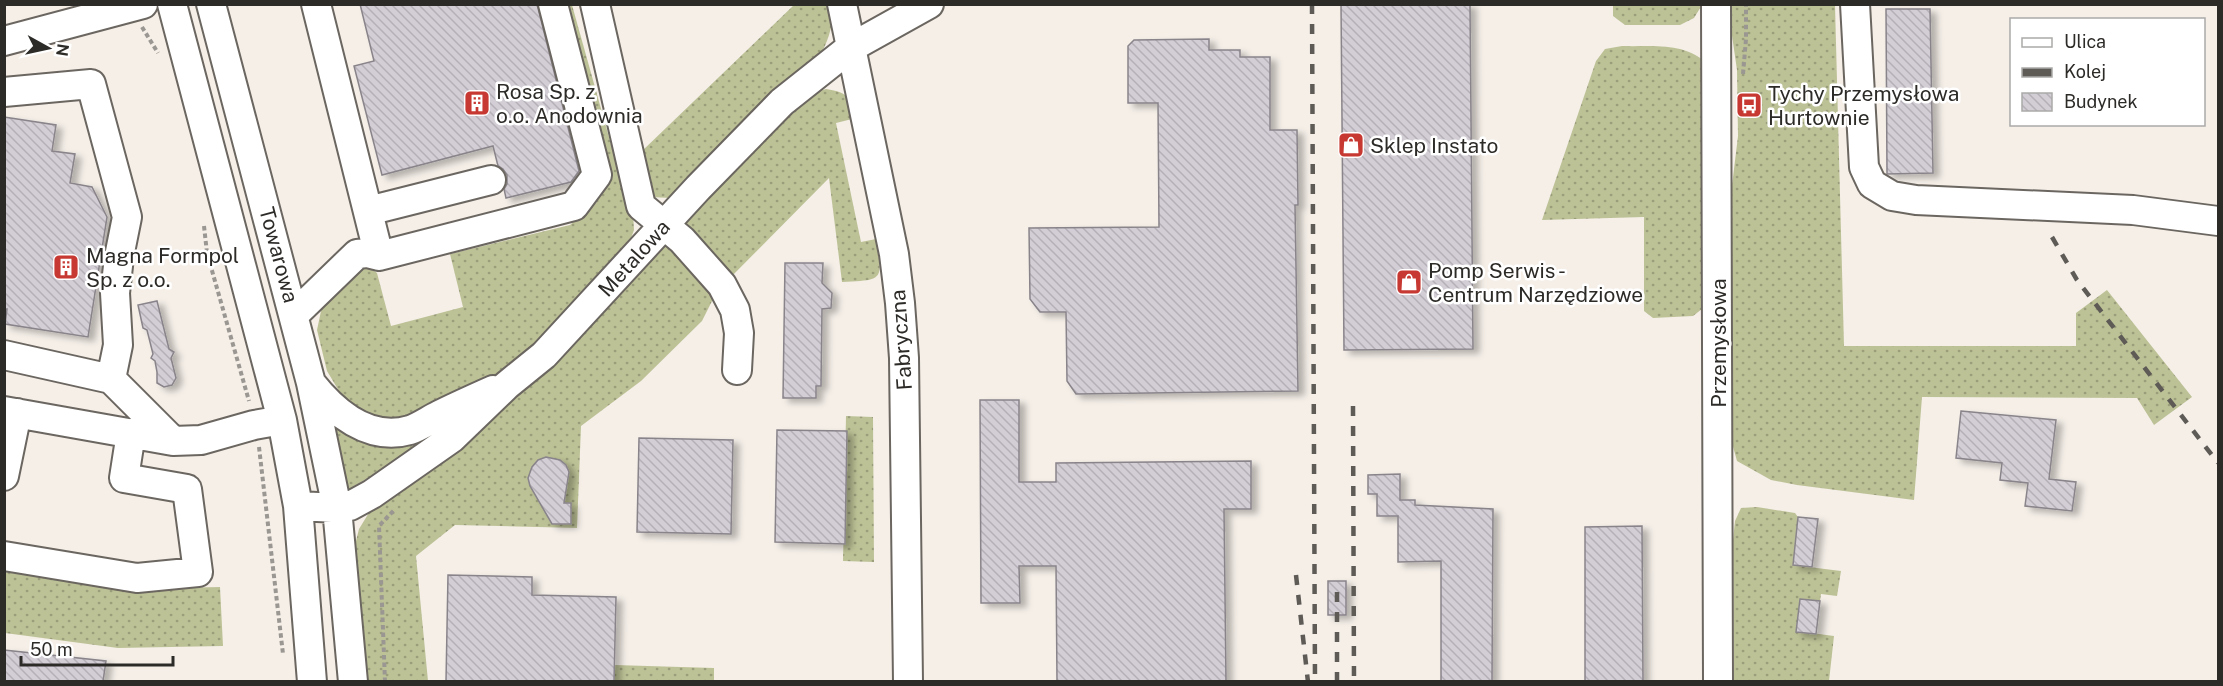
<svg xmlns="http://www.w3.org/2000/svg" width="2223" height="686" font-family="'Public Sans',sans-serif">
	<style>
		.grass { fill: url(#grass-dots) }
		.building { fill: url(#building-back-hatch); stroke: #89848a; stroke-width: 1.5; filter: url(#shadow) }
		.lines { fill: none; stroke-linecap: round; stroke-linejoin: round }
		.minor-casing { stroke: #6b6660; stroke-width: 32 }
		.path { stroke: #9a9691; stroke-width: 4; stroke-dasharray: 4.5 3; stroke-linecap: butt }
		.minor { stroke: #fff; stroke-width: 28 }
		.rail { stroke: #5e5b57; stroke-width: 4.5; stroke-dasharray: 10 10; stroke-linecap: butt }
		.labels { text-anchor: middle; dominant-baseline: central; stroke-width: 5; stroke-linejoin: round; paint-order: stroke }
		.poi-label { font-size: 21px; fill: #2d2b28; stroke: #fff; text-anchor: start }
		.street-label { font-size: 21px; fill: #2d2b28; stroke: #fff }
	</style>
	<defs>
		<pattern id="grass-dots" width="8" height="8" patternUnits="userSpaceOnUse" patternTransform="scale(1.5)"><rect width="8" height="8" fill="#bdc296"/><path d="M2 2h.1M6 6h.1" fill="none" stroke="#9a9e7a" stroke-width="1.8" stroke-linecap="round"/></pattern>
		<pattern id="building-back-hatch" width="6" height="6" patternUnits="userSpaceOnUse" patternTransform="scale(1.5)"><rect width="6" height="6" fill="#d3cdd5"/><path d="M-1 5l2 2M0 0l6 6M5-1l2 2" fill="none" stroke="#b5b0b7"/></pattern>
		<filter id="shadow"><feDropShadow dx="6" dy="4" stdDeviation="3" flood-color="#0004"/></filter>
	</defs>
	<rect width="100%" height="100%" fill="#f5efe8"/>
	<path class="grass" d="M559,5H572L619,173L633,213L634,230L628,246L554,328L507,370L421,416L387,423L362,416L345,401L327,371L317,330L321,311L329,295L357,266H368L377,273L391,326L463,307L450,254L570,225L596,203L603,191Z
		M794,5H833C833,24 830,37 821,54L670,198L651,197L642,151Z
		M1613,5H1702L1694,18L1680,25H1625L1613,16Z
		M1730,5H1835L1844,346H2076V313L2107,290L2192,397L2154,425L2137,398L1922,397L1914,500L1797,485L1771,480L1737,461L1732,443L1730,202L1738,136L1737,70L1730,22Z
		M1622,46C1651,47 1683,42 1705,62V297L1702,309L1693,316L1653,318L1644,311V217L1542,220L1596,61L1605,49Z
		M826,89C850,93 849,97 856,118L836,123L861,242L876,239C883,281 884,280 842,282L829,178L730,278L684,232L683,217L810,94Z
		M664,241L718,289L702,321L641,381L581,426L577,528L455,525L416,556L428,681H362L354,549L359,529L370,511Z
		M846,416L873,417L874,562L843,561Z
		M331,420L442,424L419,449L347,490Z
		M1757,507L1795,513L1798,517L1793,565L1841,571L1837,596L1821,594L1820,601L1800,599L1796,631L1834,636L1829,681L1734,682L1733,540L1735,521L1741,508Z
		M5,572L128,589L220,587L223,646L118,648L5,633Z
		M615,665L714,668V681H614Z"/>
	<path class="building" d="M360,4H537L579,171L571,182L506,198L504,189L507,184V175L503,169L498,166L493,146L382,175L354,66L374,61Z
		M1341,4H1470L1473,349L1344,350Z
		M1886,9H1930L1933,173L1887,174Z
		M1209,39V50H1240V57H1270V130H1297L1298,205H1295L1298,391L1076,394L1067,381L1066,312H1040L1030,299L1029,228L1159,227L1158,103H1128V46L1134,40Z
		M4,117L56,125L52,151L75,154L70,183L92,187L107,217L88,337L5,324L7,309H4Z
		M785,263H823L822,283L832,293L831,308L822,309L821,386H816V398H783Z
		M157,301L169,349L174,352L171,358L176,378L172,385L164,387L157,383V372L155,361L151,358L153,354L147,330L143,328L138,305Z
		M980,400H1019V482H1056V463L1251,461V509H1224L1226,681H1057L1056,566H1019L1020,603H981Z
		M1961,411L2056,420L2049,479L2076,482L2072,511L2025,506L2028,483L2000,480L2002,463L1956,458Z
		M777,430L847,431L845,544L775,542Z
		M639,438L733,440L731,534L637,532Z
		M546,457L560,460L566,465L569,472L564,503H571V524H552L530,486L528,478L532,467L538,460Z
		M1400,474V500H1415V505L1493,509L1492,681H1441V561L1398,562V516H1377V494H1368V475Z
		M1798,517L1818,519L1812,567L1793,565Z
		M1642,526L1643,681H1585V527Z
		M448,575L532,577V595L616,597L614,681H446Z
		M1328,581H1346V615H1328Z
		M1800,599L1820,601L1816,634L1796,632Z
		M4,650L106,661L103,681H4Z"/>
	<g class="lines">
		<defs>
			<path id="minor" d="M172,4L282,420L298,506L312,682
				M211,4L311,383L337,508L353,682
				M316,4L379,256L574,206L597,175L553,4
				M595,4L641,206L682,240L722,285L735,310L739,333L737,370
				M842,4L894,254L900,303L904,358L908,682
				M1716,4L1718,682
				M1855,4L1864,167L1872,184L1892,196L1916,200L2133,210L2218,221
				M4,41L143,4
				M4,92L91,84L127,217L119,257L115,293L118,345L111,379
				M368,211L491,180
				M295,314L357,254L367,253L379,256
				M4,355L111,379L173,441
				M311,383C334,412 369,442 410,430C419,427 429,420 439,415C457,406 475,398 493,390
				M4,411L173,441L201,440L254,425L282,420
				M4,476L17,413
				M298,506L337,508L350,506L372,494L452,438L507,385L544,355L698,188L782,102L850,48L929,4
				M4,556L137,578L198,572L187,489L124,478L131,433"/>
		</defs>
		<use href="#minor" class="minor-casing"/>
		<path class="path" d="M142,27L158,53
			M1743,74L1746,39V4
			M204,226L207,253L249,401
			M259,447L283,654
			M385,682L379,526L394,510"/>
		<use href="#minor" class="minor"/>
		<path class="rail" d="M1312,4L1315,682
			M2052,237L2077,280L2218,463
			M1353,406L1354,682
			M1296,575L1308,682
			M1337,682V590"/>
	</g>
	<defs>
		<symbol id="building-square" viewBox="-11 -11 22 22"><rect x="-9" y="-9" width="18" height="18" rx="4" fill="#c63831" stroke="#fff"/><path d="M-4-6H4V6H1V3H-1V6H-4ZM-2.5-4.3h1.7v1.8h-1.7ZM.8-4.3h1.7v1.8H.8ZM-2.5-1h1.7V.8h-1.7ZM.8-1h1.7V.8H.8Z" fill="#fff"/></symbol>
		<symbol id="bus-square" viewBox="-11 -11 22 22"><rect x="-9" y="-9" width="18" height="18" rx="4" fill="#c63831" stroke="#fff"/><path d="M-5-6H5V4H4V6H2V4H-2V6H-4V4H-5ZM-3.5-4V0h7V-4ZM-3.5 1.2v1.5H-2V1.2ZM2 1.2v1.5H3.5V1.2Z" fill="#fff"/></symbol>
		<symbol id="shop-square" viewBox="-11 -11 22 22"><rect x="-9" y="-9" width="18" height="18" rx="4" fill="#c63831" stroke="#fff"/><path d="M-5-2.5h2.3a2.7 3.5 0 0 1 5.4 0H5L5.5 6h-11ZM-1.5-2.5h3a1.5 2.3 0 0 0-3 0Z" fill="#fff"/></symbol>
	</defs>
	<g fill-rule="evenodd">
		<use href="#building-square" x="462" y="88" width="30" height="30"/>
		<use href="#bus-square" x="1734" y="90" width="30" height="30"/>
		<use href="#shop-square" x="1336" y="130" width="30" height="30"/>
		<use href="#building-square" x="51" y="252" width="30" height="30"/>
		<use href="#shop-square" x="1394" y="267" width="30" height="30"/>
	</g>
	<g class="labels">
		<g class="poi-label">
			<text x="496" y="91">Rosa Sp. z<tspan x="496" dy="24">o.o. Anodownia</tspan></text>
			<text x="1768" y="93">Tychy Przemysłowa<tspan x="1768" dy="24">Hurtownie</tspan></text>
			<text x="1370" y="145">Sklep Instato</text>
			<text x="86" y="255">Magna Formpol<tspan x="86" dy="24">Sp. z o.o.</tspan></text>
			<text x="1428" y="270">Pomp Serwis -<tspan x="1428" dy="24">Centrum Narzędziowe</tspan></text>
		</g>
		<g class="street-label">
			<text transform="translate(279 255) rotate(75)">Towarowa</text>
			<text transform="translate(634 258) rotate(-48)">Metalowa</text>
			<text transform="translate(901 340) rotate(-94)">Fabryczna</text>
			<text transform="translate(1718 343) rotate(-90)">Przemysłowa</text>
		</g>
	</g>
	<rect width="2223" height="686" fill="none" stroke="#2d2b28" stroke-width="12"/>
	<rect x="2010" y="18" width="195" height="108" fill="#ffffff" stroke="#abaaa9" stroke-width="1.5"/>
	<rect x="2022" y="38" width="30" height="9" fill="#ffffff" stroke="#abaaa9" stroke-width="1.5"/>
	<text x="2064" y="48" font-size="18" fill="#2d2b28">Ulica</text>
	<rect x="2022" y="68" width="30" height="9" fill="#5e5b57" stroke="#abaaa9" stroke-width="1.5"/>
	<text x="2064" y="78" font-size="18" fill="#2d2b28">Kolej</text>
	<rect x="2022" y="93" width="30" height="18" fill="url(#building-back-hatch)" stroke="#abaaa9" stroke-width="1.5"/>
	<text x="2064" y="108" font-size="18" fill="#2d2b28">Budynek</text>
	<g transform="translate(48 48) rotate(98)" stroke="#ffffff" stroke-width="4.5" paint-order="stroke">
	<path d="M0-4.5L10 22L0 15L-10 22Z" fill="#2d2b28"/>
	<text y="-9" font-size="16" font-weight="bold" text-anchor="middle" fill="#2d2b28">N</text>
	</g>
	<path d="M21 656v9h152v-9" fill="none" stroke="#2d2b28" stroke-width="3"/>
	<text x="30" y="656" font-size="18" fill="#2d2b28" stroke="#ffffff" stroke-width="4.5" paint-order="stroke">50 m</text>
</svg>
